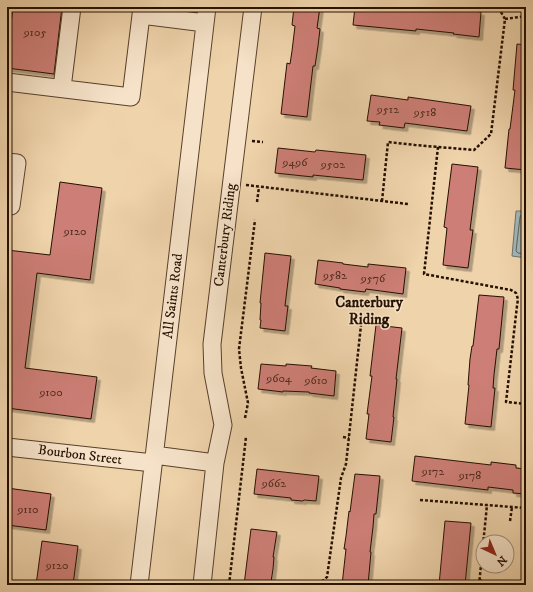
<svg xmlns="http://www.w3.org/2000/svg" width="533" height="592" font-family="'IM FELL DW Pica',serif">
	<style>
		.water { fill: #9fb5b5; stroke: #6e736d }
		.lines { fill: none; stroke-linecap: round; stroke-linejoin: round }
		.shore { stroke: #62625a; stroke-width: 1 }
		.building { fill: #cd7e76; stroke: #251000; filter: url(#shadow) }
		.minor-casing { stroke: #58412b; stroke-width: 19 }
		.path { stroke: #251000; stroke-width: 2.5; stroke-dasharray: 3 2; stroke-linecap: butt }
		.minor { stroke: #f5e2c8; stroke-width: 17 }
		.labels { text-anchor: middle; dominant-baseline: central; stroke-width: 3; stroke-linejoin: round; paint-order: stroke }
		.number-label { font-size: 12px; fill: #4f2c1e }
		.street-label { font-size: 14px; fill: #251000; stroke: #f5e2c8 }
		.neighbourhood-label { font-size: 15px; font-weight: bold; fill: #251000; stroke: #f5e2c8 }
	</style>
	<defs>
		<filter id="shadow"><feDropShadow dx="3.5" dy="3.5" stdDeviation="0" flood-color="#0004"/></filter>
	</defs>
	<rect width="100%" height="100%" fill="#efd3ab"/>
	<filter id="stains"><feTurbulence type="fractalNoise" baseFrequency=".005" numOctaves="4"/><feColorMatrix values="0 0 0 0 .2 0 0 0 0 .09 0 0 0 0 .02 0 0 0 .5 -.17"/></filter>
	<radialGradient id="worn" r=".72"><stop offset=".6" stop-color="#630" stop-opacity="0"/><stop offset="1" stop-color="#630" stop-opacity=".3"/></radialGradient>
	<path class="water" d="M516,211H526V258L512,256Z"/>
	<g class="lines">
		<path class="shore" d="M526,215H521L520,217L516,251L518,253L526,254"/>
	</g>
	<path class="building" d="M13,7H62L54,74L7,68V58Z
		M294,7H320L317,28L320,29L318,46L315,66H313L307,117L281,114L287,63L290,64L292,51L295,26L292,25Z
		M355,7H456V9L481,12L479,37L453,34L454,33L416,29V31L353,25Z
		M517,44L526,45V170L505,168L509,129H510L515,90H513Z
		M371,95L408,100V97L471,106L467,131L405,123L404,128L379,125L380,122L367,121Z
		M278,148L315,152L316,150L366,155L363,180L313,175V177L275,173Z
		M452,164L478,167L470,230H473L468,268L443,265L447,228L444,227Z
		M60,182L102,188L90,280L37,273L25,368L97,377L91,419L7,408V250L50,255Z
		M265,253L291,256L285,306H288L285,331L260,328L261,320H260L261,303H260Z
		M318,260L343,263V264L368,267V264L406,268L403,294L366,289L365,292L340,289V288L315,284Z
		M479,295L504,297L499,349H497L494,375L493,388H495L491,427L465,424L469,385H468L470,359L472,346H473Z
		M376,325L402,328L396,379H397L393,417H394L391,442L366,439L369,414H367L372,376H370Z
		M261,364L286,366V364L312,366L311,368L336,371L334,396L309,393V392L283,391V392L258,389Z
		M415,456L491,465V462L516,465V468L526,469V494L513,493V490L488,487V490L412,481Z
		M257,469L319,476L316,501L304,500L303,501L291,500V498L254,494Z
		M355,474L380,476L376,514H374L373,527L370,552H371L368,585H342L346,549H344L346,536L349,511L350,512Z
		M7,488L51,494L46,530L7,525Z
		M445,521L471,523L465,585H439Z
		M251,529L277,532L273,557H274L273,569L271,582H270V585H244Z
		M42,541L78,546L73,585H36Z"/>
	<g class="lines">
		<defs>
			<path id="minor" d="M141,15L205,23
				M7,82L131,97L142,7
				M62,88L72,7
				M7,162L17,163L11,206L7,205
				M7,447L153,463
				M154,455L215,463
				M139,585L207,7
				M202,585L215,463L223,425L213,373L212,344L253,7"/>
		</defs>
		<use href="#minor" class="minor-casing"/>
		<path class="path" d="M505,19L526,16
			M252,141L263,142
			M438,147L424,274L511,290L516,293L518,299L517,306L506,402L526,404
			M246,185L408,204
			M382,201L388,142L415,145L474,150L491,134L505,19L498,7
			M257,202L259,187
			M245,418L248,403L241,368L239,349L255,220
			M343,437L349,438
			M420,500L526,508
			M510,521L512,507
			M479,580L498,585
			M229,585L246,437
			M318,585L327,577L341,478L346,464L361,325
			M479,585L487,505"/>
		<use href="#minor" class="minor"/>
	</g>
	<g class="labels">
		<g class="number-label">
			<text x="35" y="32">9105</text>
			<text x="388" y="109">9512</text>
			<text x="425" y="112">9518</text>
			<text x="295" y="162">9496</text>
			<text x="333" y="164">9502</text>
			<text x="75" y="231">9120</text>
			<text x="335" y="275">9582</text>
			<text x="373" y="278">9576</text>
			<text x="279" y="378">9604</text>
			<text x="316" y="380">9610</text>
			<text x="51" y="392">9100</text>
			<text x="433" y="471">9172</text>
			<text x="470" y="475">9178</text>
			<text x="274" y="483">9662</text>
			<text x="28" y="509">9110</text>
			<text x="57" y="565">9120</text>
		</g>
		<g class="street-label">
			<text transform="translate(225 235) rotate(-83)">Canterbury Riding</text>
			<text transform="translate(173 296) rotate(-83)">All Saints Road</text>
			<text transform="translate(80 455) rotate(7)">Bourbon Street</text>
		</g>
		<g class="neighbourhood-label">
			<text x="369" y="302">Canterbury<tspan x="369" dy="17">Riding</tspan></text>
		</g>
	</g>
	<rect width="533" height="592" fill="none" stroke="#efd3ab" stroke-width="24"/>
	<rect x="8" y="8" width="517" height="576" fill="none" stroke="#251000" stroke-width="2"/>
	<rect x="12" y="12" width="509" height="568" fill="none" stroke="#251000"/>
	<g transform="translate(495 554) rotate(136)"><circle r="19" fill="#f5e2c8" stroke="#a28e78"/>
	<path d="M0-3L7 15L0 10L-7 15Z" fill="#8f2418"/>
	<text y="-6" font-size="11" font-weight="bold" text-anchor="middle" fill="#251000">N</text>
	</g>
	<rect width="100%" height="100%" filter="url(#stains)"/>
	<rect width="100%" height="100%" fill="url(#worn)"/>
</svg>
